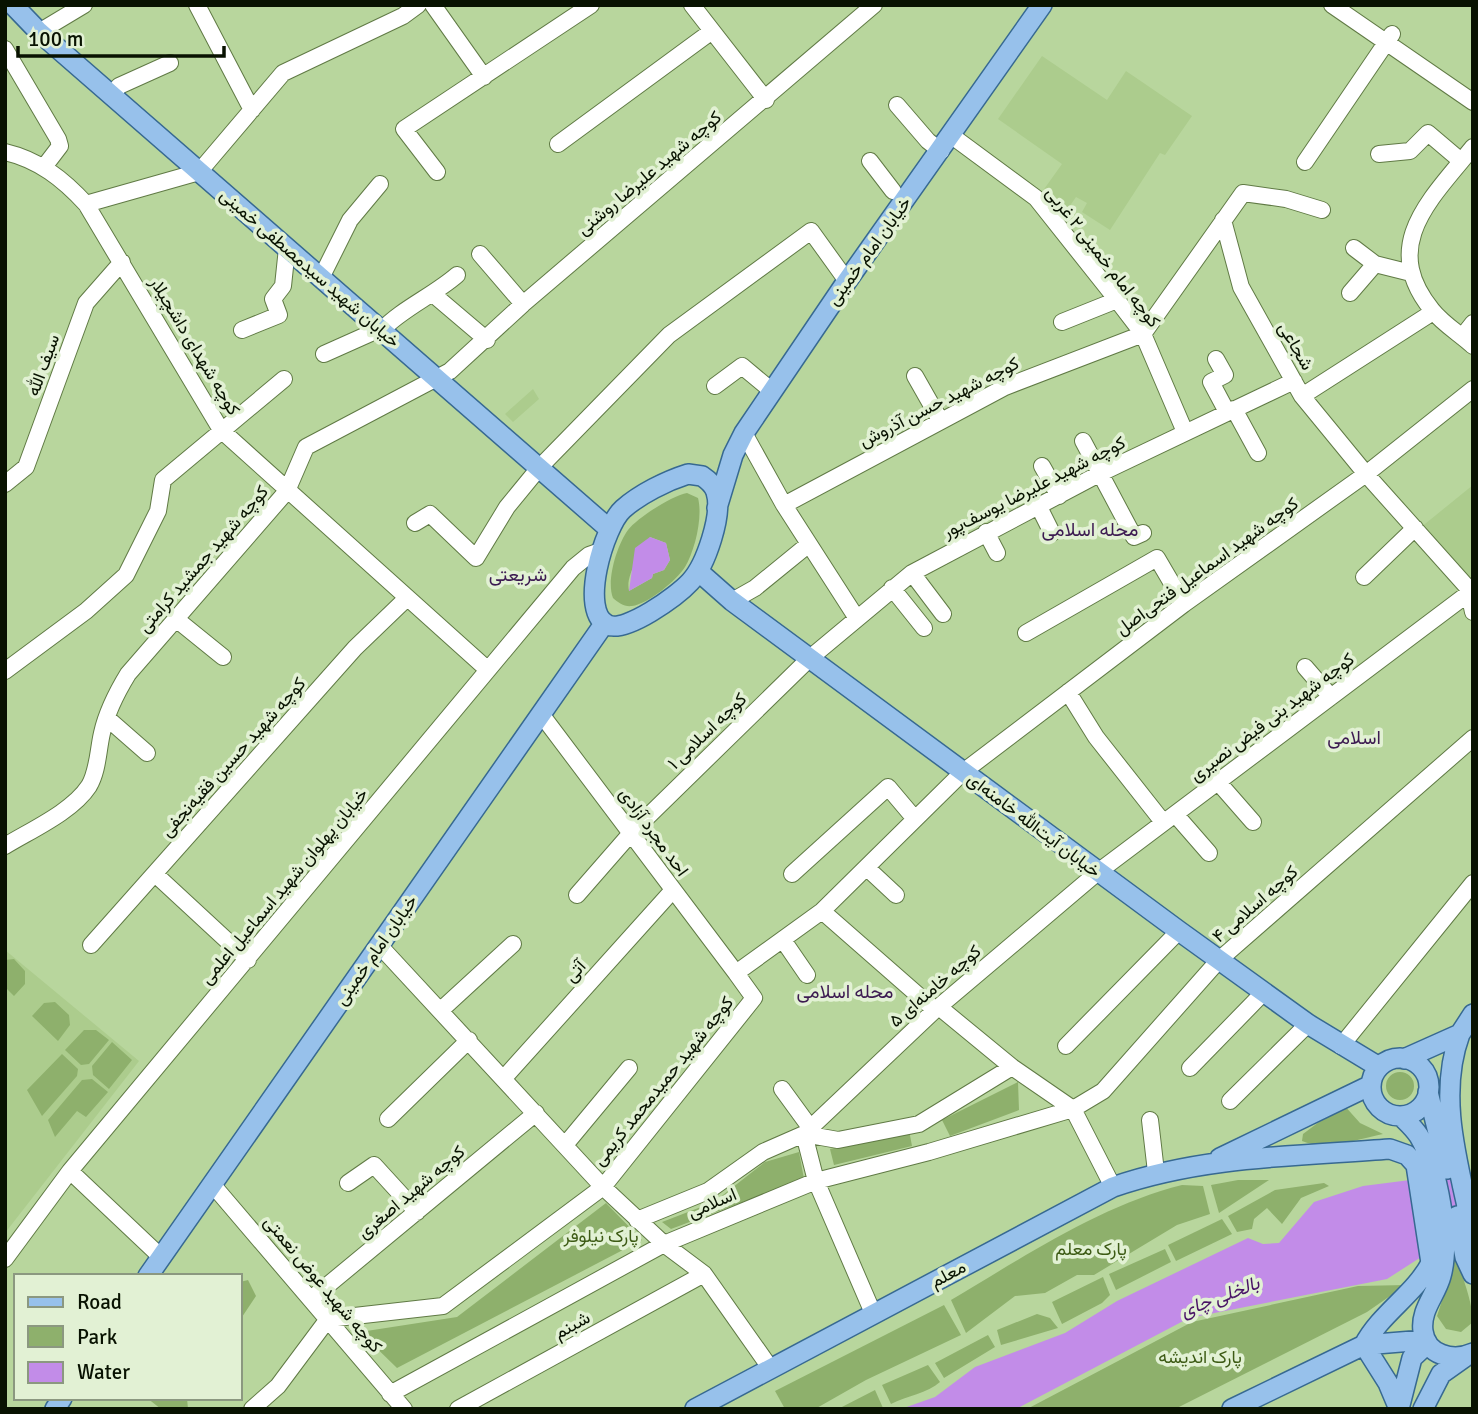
<svg xmlns="http://www.w3.org/2000/svg" width="1478" height="1414" font-family="Signika,Vazirmatn,sans-serif">
	<style>
		.built { fill: #accc8d }
		.green { fill: #8eb06c; fill-rule: evenodd }
		.water { fill: #c28ce8 }
		.lines { fill: none; stroke-linecap: round; stroke-linejoin: round }
		.minor-casing { stroke: #607a45; stroke-width: 18 }
		.major-casing { stroke: #376991; stroke-width: 22 }
		.minor { stroke: #fff; stroke-width: 16 }
		.major { stroke: #97c1eb; stroke-width: 19 }
		.labels { text-anchor: middle; dominant-baseline: central; stroke-width: 7; stroke-linejoin: round; paint-order: stroke }
		.street-label { font-size: 18px; fill: #081201; stroke: #e2f1d4 }
		.park-label { font-size: 18px; fill: #3d5b15; stroke: #e2f1d4 }
		.neighbourhood-label { font-size: 19px; fill: #3c1a51; stroke: #e2f1d4 }
		.water-label { font-size: 19px; font-style: italic; fill: #491466; stroke: #e2f1d4 }
	</style>
	<rect width="100%" height="100%" fill="#b8d69d"/>
	<path class="built" d="M1042,56L1107,100L1126,71L1192,116L1165,155L1160,153L1110,230L1082,212L1087,203L1076,197L1067,210L1042,192L1062,164L998,119Z
		M533,389L539,399L513,422L505,414Z
		M1473,485V578L1466,584L1420,528Z
		M5,950L139,1061L5,1233Z"/>
	<path class="green" d="M687,493L698,498C703,517 695,550 685,567C677,580 648,604 632,606C624,607 619,603 613,598C606,581 617,545 628,530C637,518 673,495 687,493ZM650,537L666,543L670,560L664,570L653,574L652,578L629,591C625,575 642,552 650,537Z
		M14,959L25,971V984L14,996L5,987V960Z
		M55,1002L69,1015L70,1025L58,1041L32,1016L44,1003Z
		M84,1030H96L109,1040L89,1064L81,1065L65,1050Z
		M112,1042L132,1060L109,1089L93,1075L92,1066Z
		M62,1054L78,1069L77,1076L42,1116L27,1090Z
		M1386 1086a14 14 0 1 1 28 0a14 14 0 1 1-28 0Z
		M92,1079L108,1092L86,1117L77,1111L55,1137L48,1120L82,1080Z
		M1018,1082L1019,1110L950,1136L942,1120Z
		M1343,1104L1360,1123L1383,1134C1359,1139 1325,1151 1302,1141L1303,1134Z
		M909,1130L912,1146L834,1165L830,1149Z
		M799,1152L804,1179L671,1229L662,1222L714,1202L765,1162Z
		M1238,1180H1269L1219,1213L1211,1185Z
		M1324,1183L1329,1186L1301,1198L1282,1224L1267,1208L1254,1219L1252,1229L1237,1232L1228,1216L1275,1190Z
		M1182,1185L1203,1186L1210,1214L1177,1225L1094,1275H1077L1045,1293L1015,1296L966,1333L951,1300C1022,1258 1101,1205 1182,1185Z
		M606,1203L642,1240L397,1368L360,1332L457,1317Z
		M1222,1219L1232,1234L1176,1261L1168,1245Z
		M1165,1249L1171,1262L1116,1290L1109,1274Z
		M1455,1249C1460,1274 1472,1297 1473,1322L1461,1332L1446,1329L1437,1316L1449,1279L1453,1250Z
		M1103,1277L1110,1295L1102,1303L1062,1324L1052,1302Z
		M248,1280L256,1296L240,1320V1282Z
		M1406,1285L1367,1312L1175,1409H1027L1192,1322L1358,1286Z
		M944,1305L961,1335L866,1380L815,1409H785L775,1391Z
		M1037,1314L1050,1318L1058,1328L1001,1345L997,1330Z
		M988,1335L995,1347L944,1378L935,1363Z
		M928,1365L940,1382C928,1393 906,1396 891,1404L882,1385Z
		M875,1390L883,1408L838,1409Z
		M147,1398H187L188,1409H161Z"/>
	<path class="water" d="M650,537L666,543L670,560L664,570L653,574L652,578L629,591L635,548Z
		M1473,1172V1235L1429,1252L1387,1279L1189,1318L1016,1409H901L935,1397L975,1367L1065,1333L1117,1301L1248,1238L1263,1244L1279,1243L1314,1202L1363,1186Z"/>
	<g class="lines">
		<defs>
			<path id="minor" d="M197,5L252,110
				M433,5L484,77
				M692,5L766,100
				M1332,5L1473,102
				M39,32L84,5
				M5,49L58,139L60,146L44,167
				M112,95L119,86L170,63
				M897,105L928,141L941,151
				M952,136L1036,198L1117,300L1143,334L1185,432
				M558,144L712,31
				M1473,147C1431,199 1379,245 1432,310C1443,324 1460,334 1473,346
				M5,152C39,160 63,179 86,204L221,430L488,670
				M1379,154L1410,151L1428,133L1461,161
				M870,161L893,191
				M1305,162L1392,34
				M437,172L404,129L591,5
				M86,204L199,172L283,73L403,16L418,5
				M1223,220L1241,287L1302,396L1366,474L1468,588L1473,612
				M1354,248L1375,264
				M480,254L523,304
				M321,278L350,220L380,184
				M1350,293L1375,264L1411,273
				M434,295L487,340
				M1062,322L1117,300
				M242,330L279,315L273,299L283,286L287,248
				M382,330C400,310 434,295 457,275
				M1462,337L1473,323
				M324,354L380,329
				M1216,359L1225,375L1211,382L1227,412
				M915,376L940,420
				M715,386L742,366L772,391
				M1302,396L1433,312
				M1234,409L1258,453
				M744,433L784,505L856,617
				M1083,441L1134,537L1143,533
				M1042,466L1059,496
				M5,484L26,467L86,303L122,262
				M784,505L1005,387L1143,334L1243,193L1286,199L1322,210
				M1039,507L1052,533
				M415,523L430,514L476,558L507,507L539,468L669,335L811,231L847,281
				M986,532L997,553
				M912,573L943,614
				M1364,577L1415,528
				M892,588L924,628
				M732,601L755,588L809,544
				M176,619L223,657
				M1026,633L1157,558L1184,604
				M1305,667L1331,697
				M5,671L86,611L126,575L158,511L163,480L284,379
				M1068,692L1096,737L1163,822
				M541,714L736,973
				M107,718L147,753
				M1218,782L1253,822
				M1175,814L1209,853
				M5,846C31,830 72,812 89,786C98,771 98,750 102,733C107,711 117,692 128,674L287,491L306,447L450,371L523,304L874,5
				M867,868L896,895
				M155,874L248,960
				M792,874L888,787L915,819
				M577,895L632,832L810,658L912,573L1099,474L1294,381
				M822,911L935,1010
				M783,940L807,975
				M91,945L355,648L407,598
				M379,945L603,1187L664,1244L704,1274L771,1369
				M939,1007L1012,1067L1073,1109L1113,1187
				M441,1010L513,944
				M1066,1046L1179,931
				M1341,1046L1473,883
				M1190,1068L1264,992
				M504,1078L673,890
				M782,1089L809,1126
				M1230,1101L1308,1024
				M388,1119L469,1040
				M1150,1120L1156,1172
				M804,1134L935,1010L1098,872L1469,593
				M804,1134L816,1181L873,1313
				M565,1145L629,1068
				M70,1171L161,1257
				M348,1183L374,1165L417,1212
				M212,1184L404,1409
				M637,1220L708,1191L763,1152L804,1134L838,1140L919,1124L1012,1067
				M5,1259L70,1171L573,568L589,555L603,550
				M311,1299L536,1113
				M390,1394L664,1244L816,1181L929,1152L1073,1109L1103,1091L1219,960L1473,738
				M252,1409L278,1386L328,1319L443,1306L603,1187L754,998L736,973L822,911L963,772L1184,604L1366,474L1473,389
				M458,1409L704,1274"/>
			<path id="major" d="M13,5L39,32L608,528
				M688,474L702,476C708,480 714,485 716,492C723,514 706,565 690,582C677,596 626,633 608,625C578,613 604,526 623,509C640,494 666,481 688,474Z
				M717,508L733,455L744,433L847,281L1042,5
				M698,571L732,601L1179,931L1308,1024L1379,1067
				M1460,1034C1436,1099 1460,1169 1473,1234
				M1371 1087a29 29 0 1 1 58 0a29 29 0 1 1-58 0Z
				M1404,1059L1460,1034L1473,1014
				M1428,1092L1447,1169
				M1401,1116C1407,1122 1414,1128 1419,1136C1438,1168 1451,1240 1441,1276C1436,1295 1420,1310 1423,1331C1426,1355 1453,1362 1473,1353
				M1220,1158L1371,1085
				M1457,1216L1465,1257L1473,1274
				M148,1276L604,624
				M1364,1345L1388,1383L1399,1409
				M55,1409L62,1398
				M695,1409L1113,1187C1202,1156 1297,1156 1390,1149L1407,1155L1416,1165L1431,1263C1415,1294 1381,1313 1364,1345
				M1232,1409L1364,1345L1425,1340
				M1399,1409L1412,1358L1427,1344
				M1423,1409L1441,1374L1465,1357"/>
		</defs>
		<use href="#minor" class="minor-casing"/>
		<use href="#major" class="major-casing"/>
		<use href="#minor" class="minor"/>
		<use href="#major" class="major"/>
	</g>
	<g class="labels">
		<g class="street-label">
			<text transform="translate(649 173) rotate(-40)">کوچه شهید علیرضا روشنی</text>
			<text transform="translate(869 251) rotate(-54)">خیابان امام خمینی</text>
			<text transform="translate(1103 257) rotate(52)">کوچه امام خمینی ۲ غربی</text>
			<text transform="translate(310 268) rotate(41)">خیابان شهید سیدمصطفی خمینی</text>
			<text transform="translate(195 346) rotate(59)">کوچه شهدای داشچیلار</text>
			<text transform="translate(1296 346) rotate(60)">شجاعی</text>
			<text transform="translate(43 365) rotate(-70)">سیف الله</text>
			<text transform="translate(939 402) rotate(-27)">کوچه شهید حسن آذروش</text>
			<text transform="translate(1034 487) rotate(-27)">کوچه شهید علیرضا یوسف‌پور</text>
			<text transform="translate(203 559) rotate(-49)">کوچه شهید جمشید کرامتی</text>
			<text transform="translate(1207 566) rotate(-36)">کوچه شهید اسماعیل فتحی‌اصل</text>
			<text transform="translate(1272 717) rotate(-37)">کوچه شهید بنی فیض نصیری</text>
			<text transform="translate(707 731) rotate(-44)">کوچه اسلامی ۱</text>
			<text transform="translate(233 757) rotate(-48)">کوچه شهید حسین فقیه‌نجفی</text>
			<text transform="translate(1034 825) rotate(37)">خیابان آیت‌الله خامنه‌ای</text>
			<text transform="translate(654 832) rotate(54)">احد مجرد آزادی</text>
			<text transform="translate(284 886) rotate(-50)">خیابان پهلوان شهید اسماعیل اعلمی</text>
			<text transform="translate(1255 904) rotate(-41)">کوچه اسلامی ۴</text>
			<text transform="translate(376 950) rotate(-55)">خیابان امام خمینی</text>
			<text transform="translate(575 971) rotate(-48)">آتی</text>
			<text transform="translate(935 986) rotate(-41)">کوچه خامنه‌ای ۵</text>
			<text transform="translate(663 1081) rotate(-51)">کوچه شهید حمیدمحمد کریمی</text>
			<text transform="translate(411 1192) rotate(-40)">کوچه شهید اصغری</text>
			<text transform="translate(712 1203) rotate(-23)">اسلامی</text>
			<text transform="translate(948 1274) rotate(-28)">معلم</text>
			<text transform="translate(323 1284) rotate(50)">کوچه شهید عوض نعمتی</text>
			<text transform="translate(572 1325) rotate(-29)">شبنم</text>
		</g>
		<g class="park-label">
			<text x="601" y="1236">پارک نیلوفر</text>
			<text x="1091" y="1249">پارک معلم</text>
			<text x="1200" y="1357">پارک اندیشه</text>
		</g>
		<g class="neighbourhood-label">
			<text x="1090" y="530">محله اسلامی</text>
			<text x="518" y="575">شریعتی</text>
			<text x="1354" y="738">اسلامی</text>
			<text x="845" y="992">محله اسلامی</text>
		</g>
		<g class="water-label">
			<text transform="translate(1220 1297) rotate(-21)">بالخلی چای</text>
		</g>
	</g>
	<rect width="1478" height="1414" fill="none" stroke="#081201" stroke-width="14"/>
	<rect x="14" y="1274" width="228" height="126" fill="#e2f1d4" stroke="#8b9880" stroke-width="2"/>
	<rect x="28" y="1297" width="35" height="10" fill="#97c1eb" stroke="#8b9880" stroke-width="2"/>
	<text x="77" y="1309" font-size="21" fill="#081201">Road</text>
	<rect x="28" y="1326" width="35" height="21" fill="#8eb06c" stroke="#8b9880" stroke-width="2"/>
	<text x="77" y="1344" font-size="21" fill="#081201">Park</text>
	<rect x="28" y="1362" width="35" height="21" fill="#c28ce8" stroke="#8b9880" stroke-width="2"/>
	<text x="77" y="1379" font-size="21" fill="#081201">Water</text>
	<path d="M18 46v10h206v-10" fill="none" stroke="#081201" stroke-width="3.5"/>
	<text x="28" y="46" font-size="21" fill="#081201" stroke="#e2f1d4" stroke-width="5" paint-order="stroke">100 m</text>
</svg>
